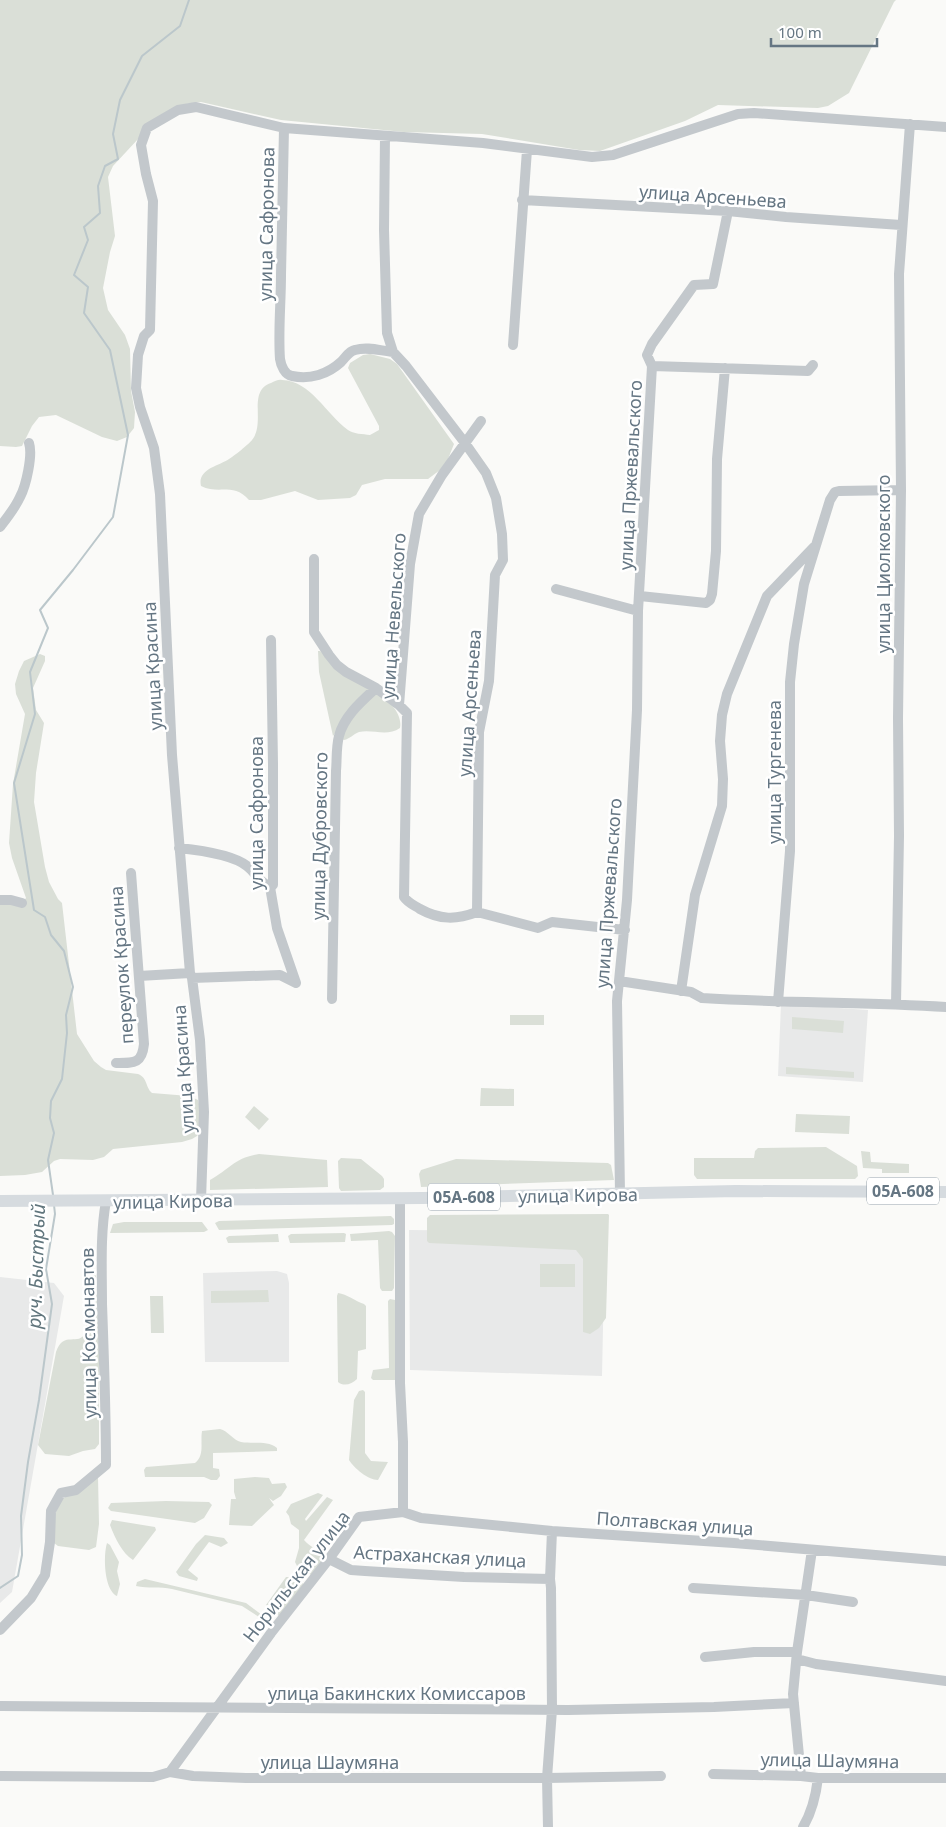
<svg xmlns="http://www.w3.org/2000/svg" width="946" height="1827" font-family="'Noto Sans',sans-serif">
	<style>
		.built { fill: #e8e9e9 }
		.green { fill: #dadfd7 }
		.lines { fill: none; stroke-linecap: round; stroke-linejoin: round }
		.stream { stroke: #bbc7cb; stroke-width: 2 }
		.minor { stroke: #c3c8cc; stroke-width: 10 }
		.major { stroke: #d6dbdf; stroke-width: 12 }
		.labels { text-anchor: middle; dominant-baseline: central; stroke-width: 5; stroke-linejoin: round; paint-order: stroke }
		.shield { fill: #fff; stroke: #939fa8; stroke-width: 1 }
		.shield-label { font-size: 16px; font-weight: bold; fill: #657683 }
		.street-label { font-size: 18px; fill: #657683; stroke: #fff }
		.water-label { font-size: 19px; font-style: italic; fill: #60757c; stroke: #fff }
	</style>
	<rect width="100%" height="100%" fill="#fafaf8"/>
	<path class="built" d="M781,1004L868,1010L863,1082L778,1076Z
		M409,1230L605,1232L602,1376L410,1370Z
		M277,1271L287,1274L289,1283V1362H205L203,1273Z
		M0,1277L54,1283L64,1296L12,1592L0,1603Z"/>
	<path class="green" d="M0,0H896L894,2L849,93L828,106L818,108L718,105L685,121L600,151L579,150L482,134L404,132L281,120L201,102L186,104L139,138L113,166L108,177L115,236L110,252L103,288L108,310L125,335L130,349L131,391L135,412L134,428L127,437L117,441L102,437L56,415L39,417L32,426L22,446L16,447L0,446Z
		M370,354L390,359L397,364L454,444L448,459L440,470L428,479H385L362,485L356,495L350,498L318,500L295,491L261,500H249C233,482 218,495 201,486C197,469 219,466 229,459C233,457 250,443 252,440C266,423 247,391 271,383C275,381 279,379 282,380C311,381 326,414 348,430C353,434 363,434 370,435L379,430V426L348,368L350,363L363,355Z
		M318,651H320L370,689L333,736L319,672Z
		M40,654L45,656V661L33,688L36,710L44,723L36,773L34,802L45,867L49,882L58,899L62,903L77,1034L94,1061L101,1067L106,1070L138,1074C148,1078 145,1087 152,1093L189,1096L198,1100L201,1113L200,1132L197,1136L192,1139L182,1142L113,1149L104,1157L93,1160L60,1159L54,1161L42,1172L25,1175L0,1176V904L22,903L26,898L12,858L9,843L13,784L25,714L16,694L15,684L19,671L24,661Z
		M375,693C388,698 403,714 400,728C387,737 373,729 359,732C353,734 350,739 344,740L342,739L345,726Z
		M510,1015H544V1025H510Z
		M792,1017L844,1021L843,1033L792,1029Z
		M786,1067L854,1072V1078L786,1074Z
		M481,1088L514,1089V1106H480Z
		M254,1106L269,1119L259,1130L245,1117Z
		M796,1114L850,1116L849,1134L795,1132Z
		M826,1147L857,1166L858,1176L855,1179H697L694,1175V1158H754L755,1151L758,1148Z
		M861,1151L870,1152L871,1162L909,1164V1173H882V1169L863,1168Z
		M259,1154L327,1160L328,1187L210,1190V1180C230,1169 234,1158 259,1154Z
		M341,1158L361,1159L382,1176L384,1179V1187L380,1190L341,1191L339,1188L338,1161Z
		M456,1159L608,1163L611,1165L614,1180L421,1187L419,1174L421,1170Z
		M608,1214L609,1215L606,1318L599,1328L590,1334L583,1332V1259L576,1250L429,1243L427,1241V1218L430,1215Z
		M391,1216L394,1219V1224L392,1225L219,1230L215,1223L219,1221Z
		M124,1222H202L208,1230L204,1232L110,1233L113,1224Z
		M389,1231L392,1232L395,1236L394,1288L392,1291H382L380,1288L378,1240L351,1241L350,1234Z
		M344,1233L346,1234L345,1242L290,1243L288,1236L291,1234Z
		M278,1234L279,1242L228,1243L226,1238L229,1236Z
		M540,1264H575V1287H540Z
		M90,1268L92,1269L96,1276L99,1342V1444L95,1449L83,1451L69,1456L45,1454L38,1445L56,1352C64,1329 78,1348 86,1332V1276L87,1271Z
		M268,1290L269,1302L211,1303V1291Z
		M338,1293C347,1294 355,1301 364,1304L366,1306V1349L358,1351L357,1379C352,1384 344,1387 338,1382L337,1296Z
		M150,1296H163L164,1333H151Z
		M390,1299L395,1300L396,1380H373L371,1378L373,1370L389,1368L388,1301Z
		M363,1390L365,1392V1453L371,1461L388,1462L378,1480C368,1480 354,1468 349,1460L354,1400L359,1391Z
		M220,1429C228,1431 233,1440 241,1442C253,1444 268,1440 277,1448V1451L213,1453V1468L219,1469L220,1476L217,1480H211L204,1477H145L144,1470L146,1467L195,1463C205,1455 200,1442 202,1431Z
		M98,1477L99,1524L96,1547L89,1550L58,1546L54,1543L55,1514L62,1499Z
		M255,1477L269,1478L272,1484L285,1483L287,1487L281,1496L273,1501L269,1498L274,1505L252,1526L229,1525L231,1499H236L234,1492V1479Z
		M318,1493L323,1495L305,1519L306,1521L327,1497L333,1500L304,1540C310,1547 320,1550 323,1560L311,1575L297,1566L295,1562L299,1548V1530L291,1524L289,1516L286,1512L291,1504Z
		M166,1501L209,1502L212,1505L204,1518L195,1523L111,1511L108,1508L111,1503Z
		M112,1520L155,1527L156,1530L133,1560C122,1553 115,1538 110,1525Z
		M205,1535L224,1538L228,1543L221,1547L209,1542L188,1570L198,1578L197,1581L179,1576L176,1572L196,1544Z
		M107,1543L110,1545L119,1562L117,1571L120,1584L117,1596C104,1590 103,1556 107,1543Z
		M286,1577H290L304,1584L279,1616L266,1605Z
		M145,1579L246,1603L270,1621L262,1619L242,1606L172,1589C160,1586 148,1589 136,1586L137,1582Z"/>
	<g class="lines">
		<path class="stream" d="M53,1195L48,1160L54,1133L50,1118L51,1101L62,1079L67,1033L66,1015L73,987L64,951L51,935L45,917L34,910L14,783L35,714L30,672L48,628L40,610L73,570L113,517L128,435L110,350L84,313L88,287L74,275L88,240L84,227L100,213L98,186L105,166L118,159L113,134L120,100L142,56L180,26L189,0
			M0,1588L18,1576L22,1555L21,1516L28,1462L39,1400L52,1304L46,1269L55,1214L54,1205"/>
		<path class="minor" d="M284,128C283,177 282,226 281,275C281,303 278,331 280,359C281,366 285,375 292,376C310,380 328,374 341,362C346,357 349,351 355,350C368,346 381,351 393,352
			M385,136L384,230L387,333L393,352L406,366L465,443L486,473L496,498L502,534L503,560L495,575L489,681L479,732L477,912L538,928L552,922L625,930
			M522,200L728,211L786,217L901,225
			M513,345L527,150
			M652,366L808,371L813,365
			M0,527C7,518 15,508 20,497C26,486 33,455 29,443
			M314,559V632L329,655L337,665L346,672L376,688L399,705
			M556,589L638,611
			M640,596L706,603L710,600L712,594L716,551L717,459L725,368
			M271,640L273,764V885L270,887L277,928L296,983
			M179,848C198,850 232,854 247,866C256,873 259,882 270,887
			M0,900H11L22,903
			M477,912C456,920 440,920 420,909C414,905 408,903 404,897L407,713L399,705L410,564L419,514L442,475L481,421
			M139,976L190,973
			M192,978L280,975L296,983
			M619,981L691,992L702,998C783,1003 865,1002 946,1007
			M681,991L695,895L722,806L723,779L720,741L722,715L727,694L767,596L814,547
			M332,999L336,771C337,760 336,747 339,736C344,716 362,701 376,688
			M778,1002L790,851V682L794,644L804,584L830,500L835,492L839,491L901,490
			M896,1004L899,836L898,718L901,490L899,274L910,124
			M116,1063C134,1063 142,1064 144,1044L131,873
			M620,1193L617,1001L627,900L637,710L638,611L652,366L647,355L652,344L694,285L713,284L728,211
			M201,1200L204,1112L200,1040L192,978L190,973L172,755L160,494L154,448L140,407L136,388L138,355L144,336L150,330L153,201L146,174L141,145L147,128L178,110L196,107L284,128L483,143L592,157L613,155L738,114L754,113L946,127
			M403,1512L421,1518L552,1531L734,1543L946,1561
			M329,1559L351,1570L365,1571L464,1577L550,1579
			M693,1588L806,1595L853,1602
			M0,1630L31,1598L45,1575L50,1542L51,1511L61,1493L76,1490L106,1465C106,1411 104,1358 102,1304C102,1270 100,1235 106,1201
			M705,1657L754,1652H797
			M797,1659L816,1664L946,1681
			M0,1706L568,1710L714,1707L794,1703
			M170,1772L271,1633L329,1559L359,1517L403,1512V1442L400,1383V1198
			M713,1774L801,1776L818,1778H946
			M0,1776L153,1777L170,1772L193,1776L246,1778H547L661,1776
			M801,1776L793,1694L797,1652L812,1550
			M548,1827L547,1778L552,1710L551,1588L550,1579L552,1531
			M803,1827C812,1812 816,1795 818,1778"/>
		<path class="major" d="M0,1201L423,1198L736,1191L946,1192"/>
	</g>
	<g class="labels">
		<g class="shield">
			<rect x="867" y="1177.5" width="72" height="27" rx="4"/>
			<rect x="428" y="1183.5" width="72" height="27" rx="4"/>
		</g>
		<g class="shield-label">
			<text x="903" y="1191">05А-608</text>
			<text x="464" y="1197">05А-608</text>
		</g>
		<g class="street-label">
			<text transform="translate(713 196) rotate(4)">улица Арсеньева</text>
			<text transform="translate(266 224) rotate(-89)">улица Сафронова</text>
			<text transform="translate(630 475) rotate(-87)">улица Пржевальского</text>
			<text transform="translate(883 564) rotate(-90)">улица Циолковского</text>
			<text transform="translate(393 616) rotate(-86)">улица Невельского</text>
			<text transform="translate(152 666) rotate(-93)">улица Красина</text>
			<text transform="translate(469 703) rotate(-86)">улица Арсеньева</text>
			<text transform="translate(774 772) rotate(-90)">улица Тургенева</text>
			<text transform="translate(256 813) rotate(-90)">улица Сафронова</text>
			<text transform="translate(319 836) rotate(-89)">улица Дубровского</text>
			<text transform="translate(608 893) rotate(-86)">улица Пржевальского</text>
			<text transform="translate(121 965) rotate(-94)">переулок Красина</text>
			<text transform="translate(183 1069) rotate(-94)">улица Красина</text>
			<text transform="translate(578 1195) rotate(-1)">улица Кирова</text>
			<text transform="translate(173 1201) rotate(-1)">улица Кирова</text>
			<text transform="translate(88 1333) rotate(-91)">улица Космонавтов</text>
			<text transform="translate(675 1523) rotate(4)">Полтавская улица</text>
			<text transform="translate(440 1556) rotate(3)">Астраханская улица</text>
			<text transform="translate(296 1576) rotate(-52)">Норильская улица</text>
			<text x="397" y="1693">улица Бакинских Комиссаров</text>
			<text transform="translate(830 1760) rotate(1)">улица Шаумяна</text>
			<text x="330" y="1762">улица Шаумяна</text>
		</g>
		<g class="water-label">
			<text transform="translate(36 1266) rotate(-88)">руч. Быстрый</text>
		</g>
	</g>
	<path d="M771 38v8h106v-8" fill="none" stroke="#657683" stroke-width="2.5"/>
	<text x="778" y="38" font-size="15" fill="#657683" stroke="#ffffff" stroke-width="4" paint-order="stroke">100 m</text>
</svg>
